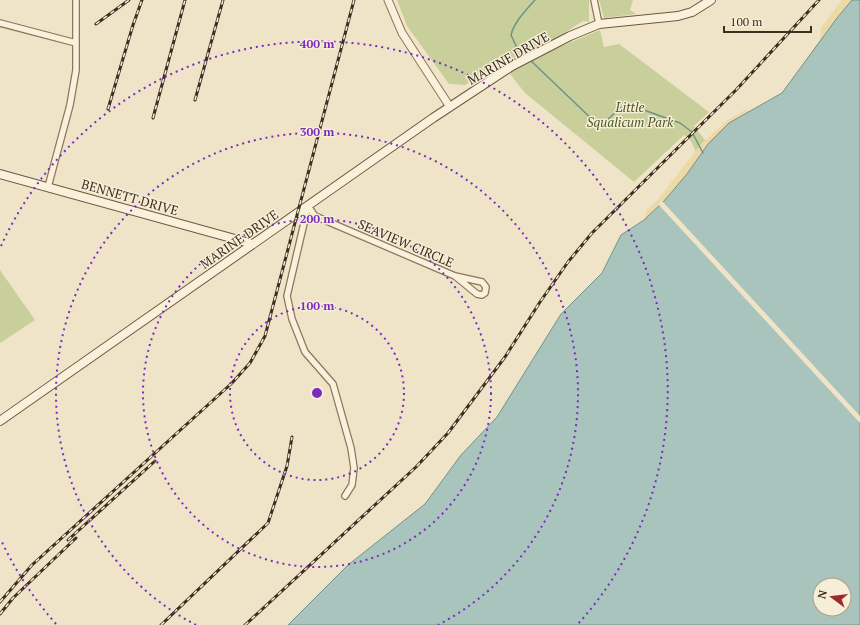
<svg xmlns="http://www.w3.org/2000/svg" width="860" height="625" font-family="'PT Serif',serif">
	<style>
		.green { fill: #c9cf9b }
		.sand { fill: #ecd9a5 }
		.water { fill: #a9c4bc; stroke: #6f938a; fill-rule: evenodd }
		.pier { fill: #f0e4c8 }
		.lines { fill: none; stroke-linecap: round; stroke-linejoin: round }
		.stream { stroke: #6f938a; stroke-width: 1.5 }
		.minor-casing { stroke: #8d765c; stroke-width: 8 }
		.tertiary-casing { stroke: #8d765c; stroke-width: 9 }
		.secondary-casing { stroke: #6f573f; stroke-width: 10 }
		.minor { stroke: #faf1dc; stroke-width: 5.5 }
		.tertiary { stroke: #faf1dc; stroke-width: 7 }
		.secondary { stroke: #faf1dc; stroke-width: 8 }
		.rail-casing { stroke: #3d2e20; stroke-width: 3 }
		.rail { stroke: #f7eed8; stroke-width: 1.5; stroke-dasharray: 4.5; stroke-linecap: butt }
		.ring { fill: none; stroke: #7b2cbf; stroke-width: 2; stroke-dasharray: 2 4 }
		.labels { text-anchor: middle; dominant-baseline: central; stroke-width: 3; stroke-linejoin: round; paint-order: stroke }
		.street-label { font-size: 13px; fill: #3d2e20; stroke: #f7eed8 }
		.park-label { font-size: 13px; font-style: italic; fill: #4d5a26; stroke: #f7eed8 }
		.centre { fill: #7b2cbf; stroke: #f7eed8; stroke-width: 2 }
		.ring-label { font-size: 12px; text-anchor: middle; font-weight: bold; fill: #7b2cbf; stroke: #f7eed8; stroke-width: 3; stroke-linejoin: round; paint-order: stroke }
	</style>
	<rect width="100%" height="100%" fill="#f0e4c8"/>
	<path class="green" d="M397,0H589V22L583,21L552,41L555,49L600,30L604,47L619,44L709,112L694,126L708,144L697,154L691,141L684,135L634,182L525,93L500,61L465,85L449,84L407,26Z
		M599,0H633L630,10L636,14L604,18Z
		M0,270L35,320L0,343Z"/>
	<path class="sand" d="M842,0H856L783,98L644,220L647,210L656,202L701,144L729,119L745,110L752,111L782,93L820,40L821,28Z"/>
	<path class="water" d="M852,0H860V625H288L348,565L425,504L461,455L497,417L561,314L602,273L621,235L644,220L664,201L687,174L708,144L729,123L782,93L837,18ZM820,585H844V609H820Z"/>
	<path class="pier" d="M662,201L860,416V423L658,204Z"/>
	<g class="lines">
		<path class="stream" d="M525,55L517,48L511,35C514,22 526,10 535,0
			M529,59L596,123L603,124L620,108L630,105L680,123L692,132L703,153"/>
		<defs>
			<path id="minor" d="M594,0L599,24
				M0,23L76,43
				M48,187L70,105L76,70V0
				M308,206L287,296L292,319L305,352L333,384L351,448L354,468L352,485L345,496
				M308,206L315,216L455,276L477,294L482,295L485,293L486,287L482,282L455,276"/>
			<path id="tertiary" d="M388,0L402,33L450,107"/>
			<path id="secondary" d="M0,174L253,244
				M0,421L433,118L512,66L570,36L599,24L678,16L692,12L711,0"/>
		</defs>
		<use href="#minor" class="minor-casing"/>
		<use href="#tertiary" class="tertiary-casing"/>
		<use href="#secondary" class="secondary-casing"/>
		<use href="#minor" class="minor"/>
		<use href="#tertiary" class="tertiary"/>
		<use href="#secondary" class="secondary"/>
		<defs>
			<path id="rail" d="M96,24L129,0
				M195,100L223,0
				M108,109L133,25L142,0
				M153,118L185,0
				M68,540L155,461
				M0,602L32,565L232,383L250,363L265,336L354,0
				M0,614L13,598L76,538
				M161,625L268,523L287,466L292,437
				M245,625L416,467L448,433L505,357L540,302L568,262L592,233L736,90L819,0"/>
		</defs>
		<use href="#rail" class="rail-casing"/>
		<use href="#rail" class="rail"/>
	</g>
	<g class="ring">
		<circle cx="317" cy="393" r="87"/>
		<circle cx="317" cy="393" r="174"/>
		<path d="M196 625A261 261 0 1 1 438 625"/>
		<path d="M56 624A349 349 0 0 1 1 540M1 246A349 349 0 1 1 578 624"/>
	</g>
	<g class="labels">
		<g class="street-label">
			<text transform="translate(508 58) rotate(-30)">MARINE DRIVE</text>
			<text transform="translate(130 197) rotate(16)">BENNETT DRIVE</text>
			<text transform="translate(239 239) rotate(-35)">MARINE DRIVE</text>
			<text transform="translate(406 243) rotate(23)">SEAVIEW CIRCLE</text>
		</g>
		<g class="park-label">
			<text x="630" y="107">Little<tspan x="630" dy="15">Squalicum Park</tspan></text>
		</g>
	</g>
	<circle cx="317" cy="393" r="6" class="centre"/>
	<g class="ring-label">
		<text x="317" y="48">400 m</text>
		<text x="317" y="136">300 m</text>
		<text x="317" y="223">200 m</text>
		<text x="317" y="310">100 m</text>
	</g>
	<g transform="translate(832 597) rotate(285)"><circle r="19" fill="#f7eed8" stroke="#ada18e"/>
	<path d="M0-3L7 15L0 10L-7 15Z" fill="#9e2a2b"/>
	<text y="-6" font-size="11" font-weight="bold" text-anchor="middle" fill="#3d2e20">N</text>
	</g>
	<path d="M724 26v6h87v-6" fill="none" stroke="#3d2e20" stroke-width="2"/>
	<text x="730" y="26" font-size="12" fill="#3d2e20" stroke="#f7eed8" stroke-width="3" paint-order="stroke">100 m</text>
</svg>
